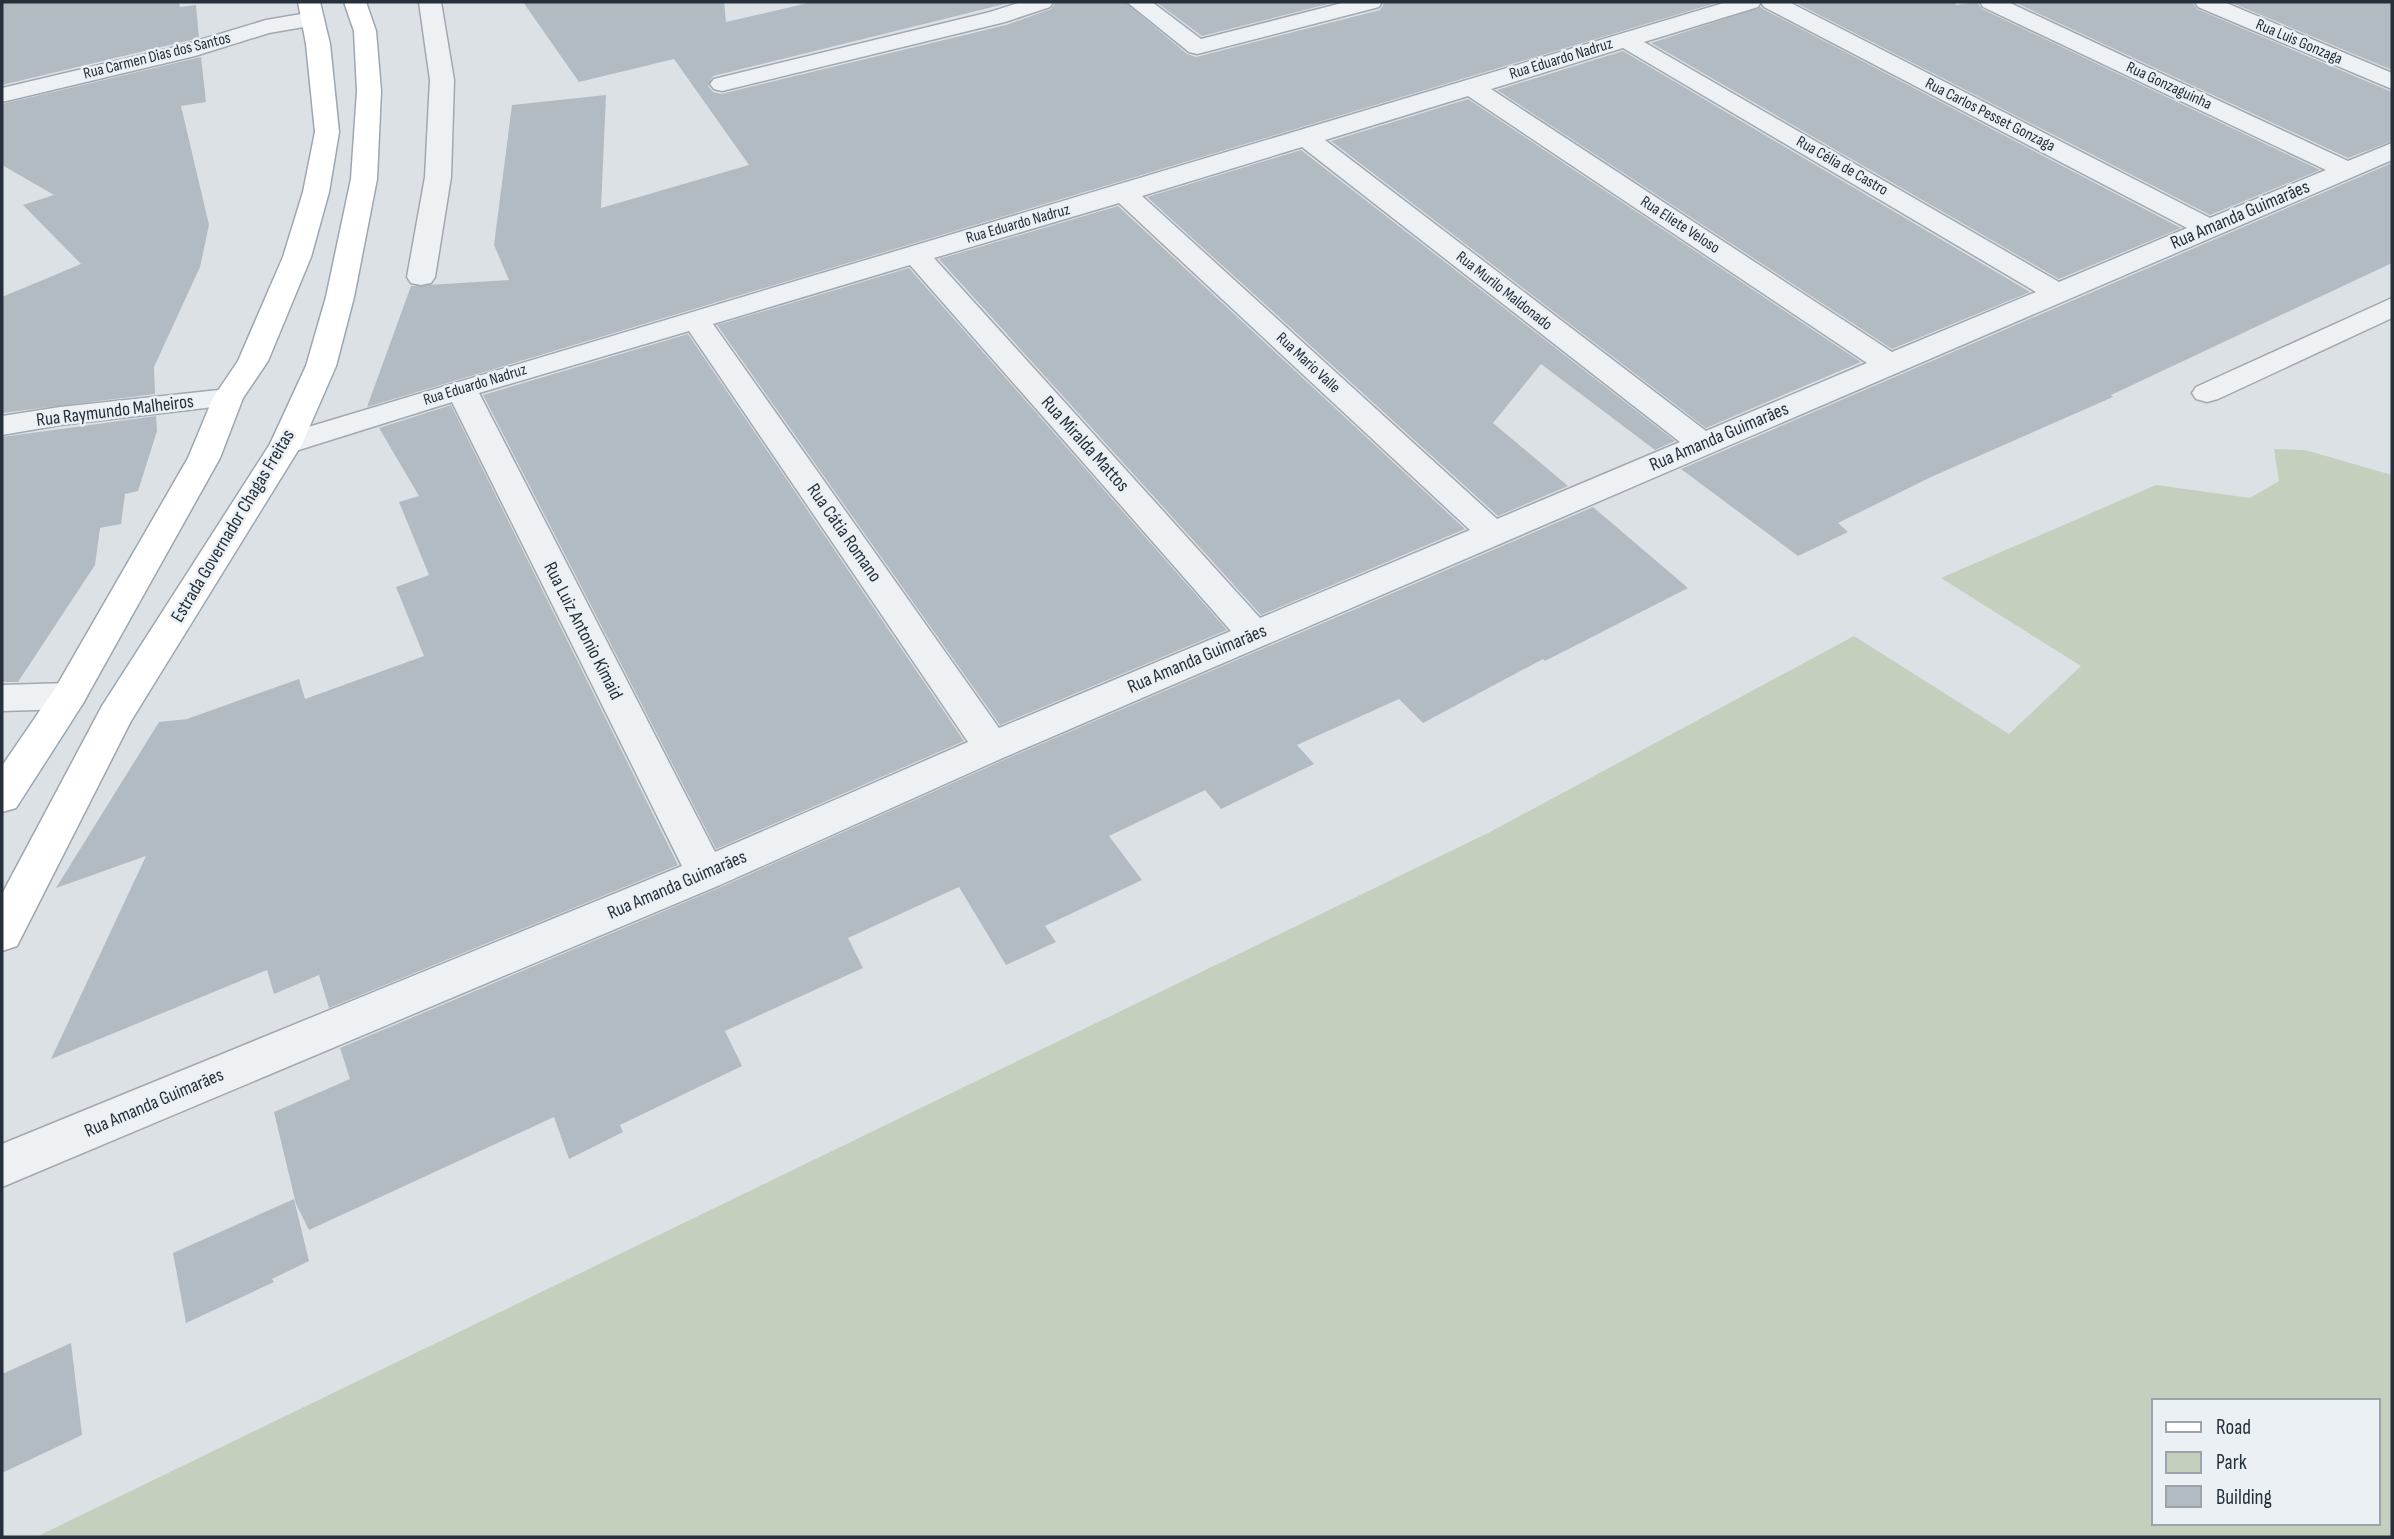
<svg xmlns="http://www.w3.org/2000/svg" width="2394" height="1539" font-family="'Sofia Sans Condensed',sans-serif">
	<style>
		.green { fill: #c4cfbd; fill-rule: evenodd }
		.building { fill: #b3bbc2 }
		.lines { fill: none; stroke-linecap: round; stroke-linejoin: round }
		.minor-casing { stroke: #a2a8af; stroke-width: 3 }
		.major-casing { stroke: #9ba7b1; stroke-width: 3 }
		.minor { fill: #eef1f4; fill-rule: evenodd }
		.major { fill: #fff; fill-rule: evenodd }
		.labels { text-anchor: middle; dominant-baseline: central; stroke-width: 5; stroke-linejoin: round; paint-order: stroke }
		.far-street-label { font-size: 16px; fill: #26303b; stroke: #ebf0f4 }
		.street-label { font-size: 19px; fill: #26303b; stroke: #ebf0f4 }
	</style>
	<rect width="100%" height="100%" fill="#dce1e6"/>
	<path class="green" d="M2274,449L2305,450L2392,475V1537H36L1490,832L1854,636L2009,734L2081,666L1941,578L2156,485L2250,498L2279,481ZM2154,1401H2378V1523H2154Z"/>
	<path class="building" d="M2,2H179L180,7L196,5L199,38L2,85Z
		M523,2H724L726,22L812,2H1013L713,76L708,86L713,92L721,94L1006,25L1051,9L1056,2H1125L1187,54L1196,57L1380,10L1385,2H1719L367,407L411,286L509,280L494,245L512,105L606,95L601,208L749,165L674,59L579,82Z
		M1156,2H1336L1202,36Z
		M1794,2H1953L1957,5L1977,2L1982,9L2320,170L2210,215Z
		M2014,2H2192L2197,9L2392,92V141L2348,158Z
		M2230,2H2392V70Z
		M1761,7L1763,9L2181,228L2059,279L1651,43Z
		M1623,51L2030,292L1892,349L1497,90Z
		M201,57L206,102L181,106L209,225L200,267L154,367L155,394L2,413V297L81,264L23,205L54,195L2,165V104Z
		M1468,99L1861,362L1706,428L1331,141Z
		M1301,150L1675,441L1655,450L1541,364L1493,423L1568,486L1498,516L1147,197Z
		M2392,163V263L2111,395L2113,397L1931,477L1838,523L1848,532L1798,556L1681,469Z
		M1118,206L1465,529L1261,615L939,259Z
		M909,268L1227,630L1000,725L717,325Z
		M688,334L964,741L716,849L483,395Z
		M451,405L678,865L329,1008L319,975L274,994L267,970L51,1059L146,856L56,888L159,722L187,719L299,679L305,699L424,656L396,587L429,575L399,502L419,496L379,428Z
		M156,416L157,431L138,491L125,494L121,524L100,528L95,565L18,682H2V437Z
		M1593,507L1688,588L1545,661L1543,659L1423,723L1399,699L1297,745L1314,764L1221,809L1205,790L1109,836L1142,880L1045,926L1056,942L1006,965L959,887L848,938L863,968L725,1031L742,1066L620,1125L623,1132L569,1159L554,1117L309,1230L296,1204L274,1112L350,1079L340,1048L721,887L1006,759Z
		M294,1199L309,1261L272,1279L274,1282L186,1323L173,1253Z
		M71,1343L82,1435L2,1473V1374Z"/>
	<g class="lines">
		<defs>
			<path id="minor" d="M419,2H441L454,80L451,177L435,277L431,283L421,285L411,283L407,277L425,177L430,80Z
				M1021,2H1053L1050,7L1005,22L722,91L714,89L710,84L714,79L990,12Z
				M1127,2H1152L1201,39L1346,2H1382L1379,7L1197,54L1189,52Z
				M1727,2H1789L2210,218L2326,170L1983,7L1980,2H2008L2348,161L2392,143V160L1005,757L720,885L2,1187V1144L682,866L452,402L286,454L275,451L270,444L275,437ZM1761,2L1764,7L2187,228L2059,282L1644,42L1758,7ZM1623,48L2036,292L1892,352L1491,89ZM1468,96L1867,363L1706,431L1325,140ZM1302,147L1680,442L1497,519L1142,196ZM1119,203L1470,530L1260,618L934,258ZM910,265L1231,631L999,728L713,324ZM689,331L968,742L715,852L479,393Z
				M2195,2H2224L2392,73V89L2198,7Z
				M313,12L321,14L324,19L321,24L269,33L195,56L2,102V88L180,46L266,20Z
				M2392,298V318L2218,399L2207,402L2196,399L2192,393L2196,387Z
				M228,389L239,392L243,398L239,404L60,425L2,435V416L60,407Z
				M69,683L82,687L87,696L82,705L69,709L2,711V685Z"/>
			<path id="major" d="M298,2H320L330,44L339,132L329,192L311,257L268,361L243,398L220,458L82,705L16,808L2,812V766L56,687L188,458L213,398L238,361L283,257L303,192L315,132L306,44Z
				M344,2H366L376,31L381,91L377,179L354,297L336,366L302,444L131,721L17,946L2,951V894L102,706L270,444L306,366L326,297L351,179L357,91L354,31Z"/>
		</defs>
		<use href="#minor" class="minor-casing"/>
		<use href="#major" class="major-casing"/>
		<use href="#minor" class="minor"/>
		<use href="#major" class="major"/>
	</g>
	<g class="labels">
		<g class="far-street-label">
			<text transform="translate(2299 42) rotate(23)">Rua Luis Gonzaga</text>
			<text transform="translate(157 56) rotate(-14)">Rua Carmen Dias dos Santos</text>
			<text transform="translate(1561 59) rotate(-17)">Rua Eduardo Nadruz</text>
			<text transform="translate(2169 86) rotate(25)">Rua Gonzaguinha</text>
			<text transform="translate(1990 115) rotate(27)">Rua Carlos Pesset Gonzaga</text>
			<text transform="translate(1842 166) rotate(30)">Rua Célia de Castro</text>
			<text transform="translate(1018 224) rotate(-16)">Rua Eduardo Nadruz</text>
			<text transform="translate(1680 225) rotate(33)">Rua Eliete Veloso</text>
			<text transform="translate(1504 291) rotate(38)">Rua Murilo Maldonado</text>
			<text transform="translate(1308 363) rotate(43)">Rua Mario Valle</text>
			<text transform="translate(475 385) rotate(-17)">Rua Eduardo Nadruz</text>
		</g>
		<g class="street-label">
			<text transform="translate(2240 215) rotate(-23)">Rua Amanda Guimarães</text>
			<text transform="translate(115 411) rotate(-7)">Rua Raymundo Malheiros</text>
			<text transform="translate(1719 437) rotate(-23)">Rua Amanda Guimarães</text>
			<text transform="translate(1085 444) rotate(48)">Rua Miralda Mattos</text>
			<text transform="translate(233 526) rotate(-59)">Estrada Governador Chagas Freitas</text>
			<text transform="translate(844 533) rotate(55)">Rua Cátia Romano</text>
			<text transform="translate(583 631) rotate(63)">Rua Luiz Antonio Kimaid</text>
			<text transform="translate(1197 659) rotate(-23)">Rua Amanda Guimarães</text>
			<text transform="translate(677 885) rotate(-23)">Rua Amanda Guimarães</text>
			<text transform="translate(154 1103) rotate(-23)">Rua Amanda Guimarães</text>
		</g>
	</g>
	<rect width="2394" height="1539" fill="none" stroke="#26303b" stroke-width="7"/>
	<rect x="2152" y="1399" width="228" height="126" fill="#ebf0f4" stroke="#9ca3aa" stroke-width="2"/>
	<rect x="2166" y="1422" width="35" height="10" fill="#ffffff" stroke="#9ca3aa" stroke-width="2"/>
	<text x="2216" y="1434" font-size="21" fill="#26303b">Road</text>
	<rect x="2166" y="1452" width="35" height="21" fill="#c4cfbd" stroke="#9ca3aa" stroke-width="2"/>
	<text x="2216" y="1469" font-size="21" fill="#26303b">Park</text>
	<rect x="2166" y="1486" width="35" height="21" fill="#b3bbc2" stroke="#9ca3aa" stroke-width="2"/>
	<text x="2216" y="1504" font-size="21" fill="#26303b">Building</text>
</svg>
